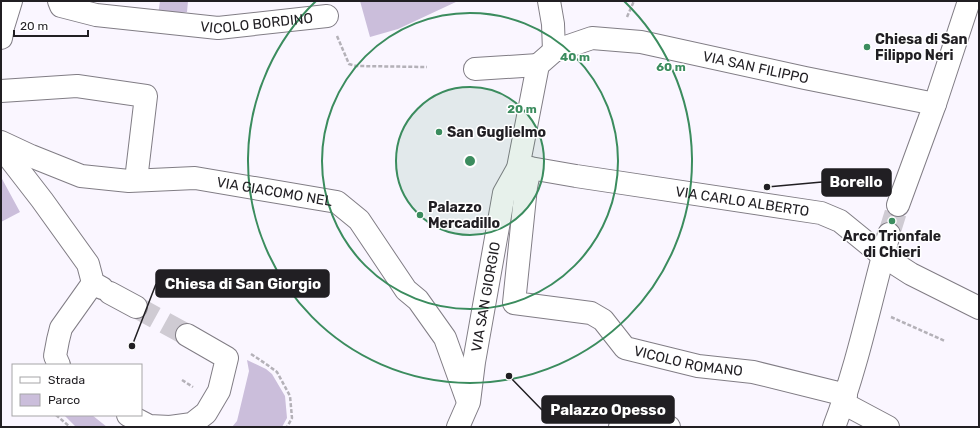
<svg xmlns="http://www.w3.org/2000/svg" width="980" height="428" font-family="Rubik,sans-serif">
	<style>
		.green { fill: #cbbedb }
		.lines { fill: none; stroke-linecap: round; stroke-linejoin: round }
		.minor-tunnel { stroke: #cfcbd3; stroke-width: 22; stroke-dasharray: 22 11; stroke-linecap: butt }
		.minor-casing { stroke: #817d85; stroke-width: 24 }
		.path { stroke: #b4b1b8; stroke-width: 2.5; stroke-dasharray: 4 2; stroke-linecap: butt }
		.minor { stroke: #fff; stroke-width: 22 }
		.ring { fill: none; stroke: #3b8c5e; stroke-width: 2 }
		.poi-dot { fill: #3b8c5e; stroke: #fff; stroke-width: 1.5 }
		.labels { text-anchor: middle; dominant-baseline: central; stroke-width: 3; stroke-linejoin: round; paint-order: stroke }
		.street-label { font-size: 14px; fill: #211f23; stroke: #fff }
		.poi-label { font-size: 14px; font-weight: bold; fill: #211f23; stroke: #fff; text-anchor: start }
		.centre { fill: #3b8c5e; stroke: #fff; stroke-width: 2 }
		.ring-label { font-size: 12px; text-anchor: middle; font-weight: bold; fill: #3b8c5e; stroke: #fff; stroke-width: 3; stroke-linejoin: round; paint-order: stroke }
		.leader { fill: none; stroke: #211f23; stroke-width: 1.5 }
		.callout-dot { fill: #211f23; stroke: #fff; stroke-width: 1.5 }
		.callout { fill: #211f23; stroke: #211f23; stroke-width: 1.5 }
		.callout-label { font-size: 15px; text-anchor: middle; font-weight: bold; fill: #fff }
	</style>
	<rect width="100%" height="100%" fill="#faf6ff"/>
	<path class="green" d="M160,1H188L187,12L158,15Z
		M360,1H458L398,29L370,37Z
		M1,177L20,212L1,222Z
		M247,360L266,369L272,374L285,396L287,418L282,427H232L237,421L249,371Z
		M64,415H92L107,427H76Z"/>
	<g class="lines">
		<path class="minor-tunnel" d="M889,234L898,205
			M136,307L187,335"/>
		<defs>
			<g id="minor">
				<path id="s1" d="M59,1L61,6L96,15L218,28L327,16"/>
				<path d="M549,1L553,24L554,51"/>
				<path d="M1,38L3,27L11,1"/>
				<path d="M475,69L538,65"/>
				<path d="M1,91L77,86L146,96L136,180"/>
				<path id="s2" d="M1,142L31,156L81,176L129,181L195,178L337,202L359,220L406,290L418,300L445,338L467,399"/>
				<path d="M1,147L42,200L88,264L93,283L102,288"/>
				<path id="s3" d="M518,168H530L576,176L821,213L840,221L883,256L911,274L979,308"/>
				<path id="s4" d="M530,168L526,187L514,303L591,313L603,320L625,348L698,366L753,372L846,395"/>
				<path d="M898,205L935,104L969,1"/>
				<path d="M110,293L136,307"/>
				<path d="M59,365L55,356L58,340L61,328L93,283"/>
				<path d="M843,403L888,427"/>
				<path d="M128,415L149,426L170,427L192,424L206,413L219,391L227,358L187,335"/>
				<path id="s5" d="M458,427L469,402L474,362L504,193L518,168L538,65L554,51L592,38L641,42L805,78L935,104"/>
				<path d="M620,427L623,419L669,427"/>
				<path d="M834,427C858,365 871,298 889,234"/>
			</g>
		</defs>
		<use href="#minor" class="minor-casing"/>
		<path class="path" d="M627,17L634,1
			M337,36L349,64L356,66L427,67
			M891,317L945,341
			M251,354L266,364L277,372L290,396L292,418L287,427
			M182,380L193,387
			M56,415L70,427"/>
		<use href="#minor" class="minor"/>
	</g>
	<circle cx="470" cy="161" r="74" fill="#3b8c5e" fill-opacity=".12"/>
	<g class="ring">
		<circle cx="470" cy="161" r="74"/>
		<circle cx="470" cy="161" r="148"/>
		<path d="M624 1A222 222 0 1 1 316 1"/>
	</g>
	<g class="poi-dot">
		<circle cx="867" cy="47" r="4"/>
		<circle cx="439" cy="132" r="4"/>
		<circle cx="420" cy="215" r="4"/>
		<circle cx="892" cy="221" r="4"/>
	</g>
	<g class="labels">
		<g class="street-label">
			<text stroke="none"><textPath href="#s1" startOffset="203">VICOLO BORDINO</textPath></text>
			<text stroke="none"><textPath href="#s5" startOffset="601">VIA SAN FILIPPO</textPath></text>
			<text stroke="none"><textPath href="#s2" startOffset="282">VIA GIACOMO NEL</textPath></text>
			<text stroke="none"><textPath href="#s3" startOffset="227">VIA CARLO ALBERTO</textPath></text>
			<text stroke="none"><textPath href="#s5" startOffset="134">VIA SAN GIORGIO</textPath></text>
			<text stroke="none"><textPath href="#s4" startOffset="328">VICOLO ROMANO</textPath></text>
		</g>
		<g class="poi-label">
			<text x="875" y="39">Chiesa di San<tspan x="875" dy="16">Filippo Neri</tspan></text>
			<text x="447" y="132">San Guglielmo</text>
			<text x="428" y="207">Palazzo<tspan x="428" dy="16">Mercadillo</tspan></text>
			<text x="892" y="236" text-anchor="middle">Arco Trionfale<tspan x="892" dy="16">di Chieri</tspan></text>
		</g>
	</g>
	<circle cx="470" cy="161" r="6" class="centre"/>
	<g class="ring-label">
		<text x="575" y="61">40 m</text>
		<text x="671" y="71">60 m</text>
		<text x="522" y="113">20 m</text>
	</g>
	<path class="leader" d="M767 187L822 182M132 346L156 284M509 376L542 410"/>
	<g class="callout-dot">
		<circle cx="767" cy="187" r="4"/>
		<circle cx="132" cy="346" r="4"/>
		<circle cx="509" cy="376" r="4"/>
	</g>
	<g class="callout">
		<rect x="822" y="169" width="69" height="27" rx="4"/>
		<rect x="156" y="270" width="173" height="27" rx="4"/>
		<rect x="542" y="396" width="132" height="27" rx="4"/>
	</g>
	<g class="callout-label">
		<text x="856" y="187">Borello</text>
		<text x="243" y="289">Chiesa di San Giorgio</text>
		<text x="608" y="415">Palazzo Opesso</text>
	</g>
	<rect width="980" height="428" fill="none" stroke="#211f23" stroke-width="4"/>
	<rect x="12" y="364" width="130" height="52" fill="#ffffff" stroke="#a6a5a7"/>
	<rect x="20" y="377" width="20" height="6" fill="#ffffff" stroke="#a6a5a7"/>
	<text x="48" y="384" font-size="12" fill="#211f23">Strada</text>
	<rect x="20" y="394" width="20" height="12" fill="#cbbedb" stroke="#a6a5a7"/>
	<text x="48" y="404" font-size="12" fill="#211f23">Parco</text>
	<path d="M14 30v6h74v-6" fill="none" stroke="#211f23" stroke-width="2"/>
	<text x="20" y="30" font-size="12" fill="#211f23" stroke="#ffffff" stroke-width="3" paint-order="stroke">20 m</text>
</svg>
